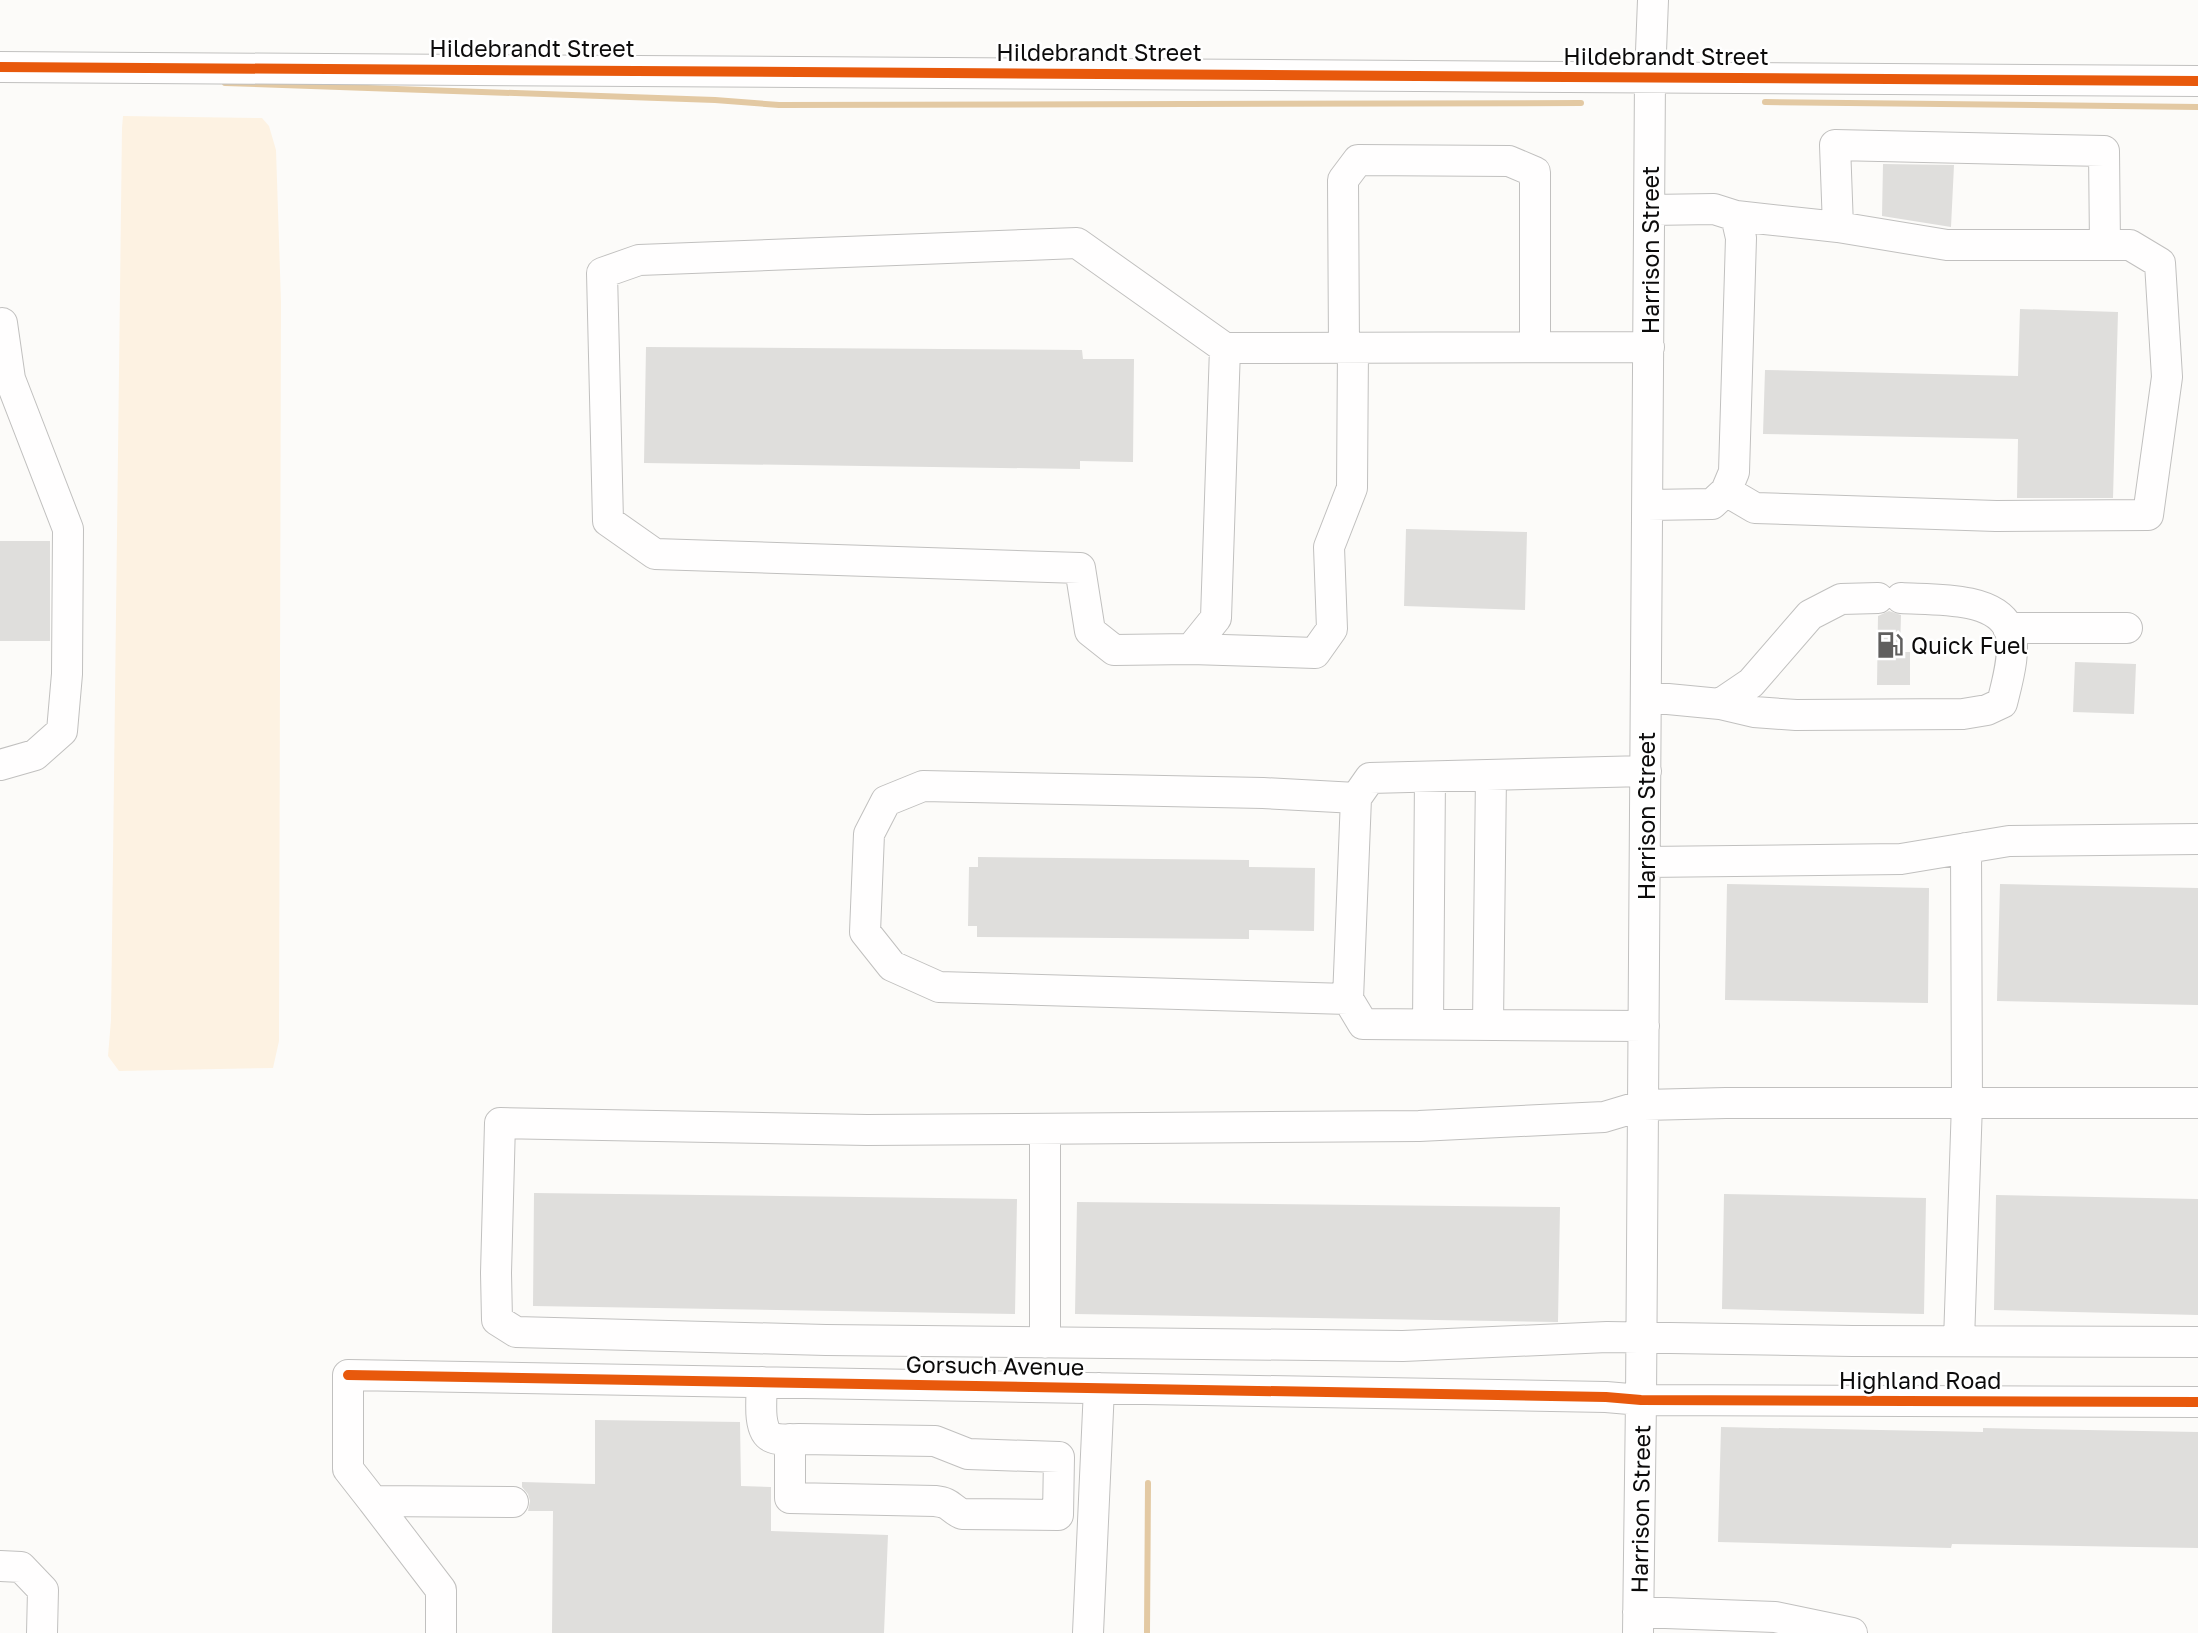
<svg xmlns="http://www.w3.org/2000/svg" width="2198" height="1633" font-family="'Golos Text',sans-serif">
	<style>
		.green { fill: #fdf2e2 }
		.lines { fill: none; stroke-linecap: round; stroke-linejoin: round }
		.stream { stroke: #e3c9a3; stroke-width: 6 }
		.building { fill: #dfdedc }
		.minor-casing { stroke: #c1c0bf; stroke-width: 32 }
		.minor { stroke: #fffefe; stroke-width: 30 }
		.cycleway-casing { stroke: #fff; stroke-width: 15 }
		.cycleway { stroke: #e8590c; stroke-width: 10 }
		.labels { text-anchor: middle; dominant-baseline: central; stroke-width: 5; stroke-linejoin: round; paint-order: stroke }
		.street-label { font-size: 23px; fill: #0c0b0b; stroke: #fff }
		.poi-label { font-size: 23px; fill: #0c0b0b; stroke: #fff; text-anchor: start }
	</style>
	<rect width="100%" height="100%" fill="#fcfbf9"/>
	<path class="green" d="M123,116L262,118L269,126L276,150L281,302L279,1041L273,1068L119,1071L108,1056L111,1020L122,128Z"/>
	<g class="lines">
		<path class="stream" d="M225,83L715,100L779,105L1581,103
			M1765,102L2198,107
			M1147,1633L1148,1483"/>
	</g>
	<path class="building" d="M1883,164L1954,165L1951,227L1882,216Z
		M2020,309L2118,312L2113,498H2017L2018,439L1763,434L1765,370L2018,376Z
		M646,347L1082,350L1083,359H1134L1133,462L1080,461V469L644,463Z
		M1406,529L1527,532L1525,610L1404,606Z
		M0,541H50V641H0Z
		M1889,611L1901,615L1900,652H1910V685H1877L1878,616Z
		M2075,662L2136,664L2134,714L2073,712Z
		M978,857L1249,860V867L1315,868L1314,931L1249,930V939L977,937V926H968L969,867H978Z
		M1727,884L1929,888L1928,1003L1725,1000Z
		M2000,884L2198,888V1005L1997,1001Z
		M534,1193L1017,1199L1015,1314L533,1306Z
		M1724,1194L1926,1198L1924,1314L1722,1309Z
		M1996,1195L2198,1199V1315L1994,1310Z
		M1077,1202L1560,1207L1558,1322L1075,1314Z
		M595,1420L740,1422L741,1486L771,1487V1531L888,1535L884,1633H552L553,1511H528L530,1501L528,1494L522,1487V1482L595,1484Z
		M1721,1427L1983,1432V1428L2198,1432V1548L1952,1544L1951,1548L1718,1542Z"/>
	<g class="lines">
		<defs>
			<path id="minor" d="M0,67L2198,81
				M1736,216L1838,227L1835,145L2104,151L2105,245
				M1344,347L1343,180L1358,160L1509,161L1535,172V347
				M1225,348L1216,618L1191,649L1114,650L1090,631L1080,568L655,554L608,521L602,273L639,260L1077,243L1225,348L1649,347
				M1726,491L1755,508L1996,516L2148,515L2167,377L2160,263L2130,245H1947L1838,227
				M1648,505L1712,504L1726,491L1734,472L1741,238L1736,216L1714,209L1650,210
				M2008,628H2127
				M1191,649L1315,653L1332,629L1329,547L1352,488L1353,347
				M1647,697L1720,704L1754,712L1796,715L1963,714L1987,710L2002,703C2007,683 2018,646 2008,627C1992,596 1931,600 1901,598
				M1720,704L1751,683L1810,615L1841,599L1878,598
				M0,765L35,755L62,731L67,674L68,529L10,379L2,323
				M1645,862L1901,859L2009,841L2198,839
				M1348,999L939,987L892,966L865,932L869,834L886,801L923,786L1263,793L1356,798
				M1428,1024L1430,777
				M1488,1024L1491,775
				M1644,1026L1363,1024L1348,999L1356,798L1370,778L1646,771
				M2198,1103H1726L1644,1105L1604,1117L1419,1126L867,1130L500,1123L496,1273L497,1320L516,1332L826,1340L1403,1346L1607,1337L1853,1341L2198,1342
				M1959,1341L1967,1103L1966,848
				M1045,1343V1129
				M762,1382C762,1395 757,1430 771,1437C779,1441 790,1439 799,1439L935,1441L968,1454L1059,1457L1058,1515L962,1514C949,1508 952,1503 935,1501L790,1498V1439
				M373,1501L441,1590V1633
				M513,1502L373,1501L348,1469V1375L1606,1397L1641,1400L2198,1402
				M0,1566L21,1567L43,1590L42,1633
				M1638,1612L1775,1617L1852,1633
				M1088,1633L1099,1388
				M1638,1633L1641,1400L1650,77L1653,0"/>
		</defs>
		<use href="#minor" class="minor-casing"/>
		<use href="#minor" class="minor"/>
		<defs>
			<path id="cycleway" d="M0,67L2198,81
				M348,1375L1606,1397L1641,1400L2198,1402"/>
		</defs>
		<use href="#cycleway" class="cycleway-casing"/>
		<use href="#cycleway" class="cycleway"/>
	</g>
	<defs>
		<symbol id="fuel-bare" viewBox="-9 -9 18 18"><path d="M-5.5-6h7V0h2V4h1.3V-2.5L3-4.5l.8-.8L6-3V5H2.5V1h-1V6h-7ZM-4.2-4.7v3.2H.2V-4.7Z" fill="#605f5e" stroke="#fff" stroke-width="2.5" paint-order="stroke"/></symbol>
	</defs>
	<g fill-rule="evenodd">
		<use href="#fuel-bare" x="1871" y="626" width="38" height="38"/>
	</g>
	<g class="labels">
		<g class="street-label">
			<text x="532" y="48">Hildebrandt Street</text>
			<text x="1099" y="52">Hildebrandt Street</text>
			<text x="1666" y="56">Hildebrandt Street</text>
			<text transform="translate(1650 250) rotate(-90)">Harrison Street</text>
			<text transform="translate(1646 816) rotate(-90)">Harrison Street</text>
			<text transform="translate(995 1365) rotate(1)">Gorsuch Avenue</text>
			<text x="1920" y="1380">Highland Road</text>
			<text transform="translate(1640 1509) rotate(-89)">Harrison Street</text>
		</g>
		<g class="poi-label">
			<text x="1911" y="645">Quick Fuel</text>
		</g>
	</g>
</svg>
